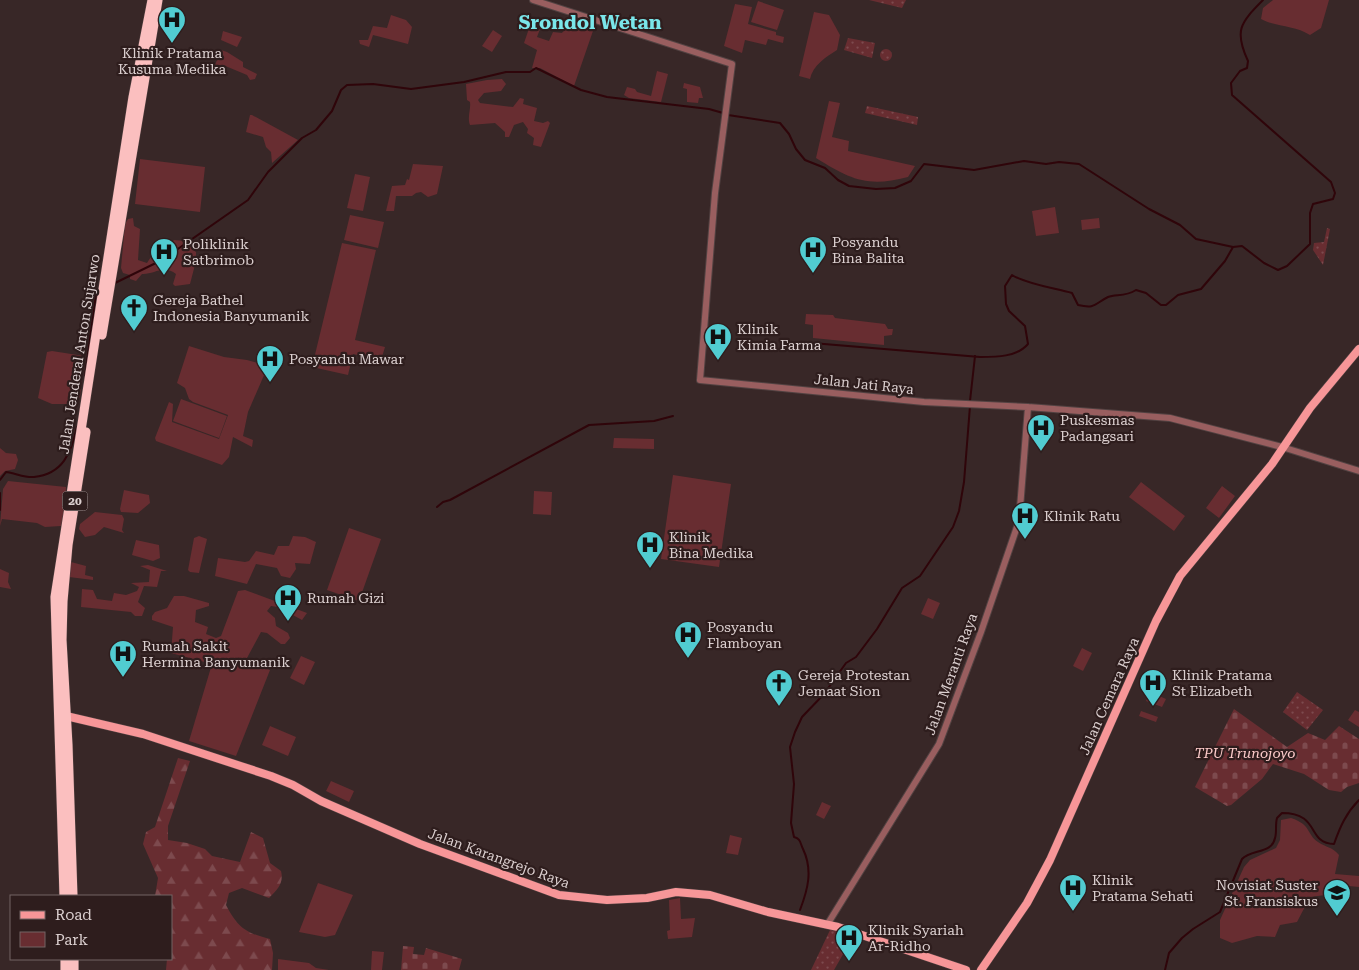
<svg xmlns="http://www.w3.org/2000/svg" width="1359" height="970" font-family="'Roboto Serif',serif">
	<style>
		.green { fill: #682d31 }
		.forest { fill: url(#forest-firs) }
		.cemetery { fill: url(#cemetery-stones) }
		.park { fill: url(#park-dots) }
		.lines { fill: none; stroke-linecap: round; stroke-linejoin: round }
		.stream { stroke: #2f050a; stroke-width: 2 }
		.minor-casing { stroke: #524242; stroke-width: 8 }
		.major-casing { stroke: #524242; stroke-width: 9 }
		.highway-casing { stroke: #524242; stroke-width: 10 }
		.minor { stroke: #995e5f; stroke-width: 6 }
		.major { stroke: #f79698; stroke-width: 8 }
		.highway { stroke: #fbbfbf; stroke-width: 9 }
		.labels { text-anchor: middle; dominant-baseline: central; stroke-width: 4.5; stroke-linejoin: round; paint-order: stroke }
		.shield { fill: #2e1d1d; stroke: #a79a9a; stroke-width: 1 }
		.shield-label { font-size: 12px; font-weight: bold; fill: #dbcfcf }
		.poi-label { font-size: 14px; fill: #dbcfcf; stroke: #2e1d1d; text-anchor: start }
		.street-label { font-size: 14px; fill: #dbcfcf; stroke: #2e1d1d }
		.park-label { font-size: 14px; font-style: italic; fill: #fdcbca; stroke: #2e1d1d }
		.district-label { font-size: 19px; font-weight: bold; fill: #7ae6ea; stroke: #2e1d1d }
	</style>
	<defs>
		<pattern id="forest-firs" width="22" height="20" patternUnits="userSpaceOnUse" patternTransform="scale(1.25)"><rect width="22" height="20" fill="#682d31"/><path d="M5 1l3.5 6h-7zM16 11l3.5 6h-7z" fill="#7d4a4e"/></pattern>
		<pattern id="cemetery-stones" width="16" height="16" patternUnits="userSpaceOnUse" patternTransform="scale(1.25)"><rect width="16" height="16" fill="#682d31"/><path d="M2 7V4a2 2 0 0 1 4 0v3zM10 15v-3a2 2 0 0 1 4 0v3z" fill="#7d4a4e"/></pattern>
		<pattern id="park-dots" width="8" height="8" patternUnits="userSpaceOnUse" patternTransform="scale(1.25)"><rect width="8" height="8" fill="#682d31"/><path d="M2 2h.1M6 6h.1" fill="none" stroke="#7d4a4e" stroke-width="1.8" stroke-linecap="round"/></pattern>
	</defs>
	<rect width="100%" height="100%" fill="#382727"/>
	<path class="green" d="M1273,0H1329L1321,28L1310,35C1295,25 1276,27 1261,19L1263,8Z
		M758,1L784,10L777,30L751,22Z
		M735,4L752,7L748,24L776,32V35L784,37L783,43L768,39L766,45L745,40L742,53L724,46Z
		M814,12L829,15L840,35L837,50C826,57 813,65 810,79L799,76Z
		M391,15L406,20L412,27L408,44L373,35L369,47L360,44L359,40H368L373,26L387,28Z
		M533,17L543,21L537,37L549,41L553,32L562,33L572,19L594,28L574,86L540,68H532L537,50L524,43Z
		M493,30L502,36L492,52L482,46Z
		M223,31L242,37L237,47L221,40Z
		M221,50L227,52L243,62V67L257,74L255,79L250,80L247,75L223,65L220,71H216L215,65Z
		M657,71L668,74L661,102L629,98L624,95L627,87L635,89L637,92L651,96Z
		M502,79L506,84L501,91L484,93L478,100L480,103L513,107L520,98L524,99L523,104L537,108L534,121L543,123L548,121L550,123L541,147L533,145L534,138L527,133L528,129L523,122L514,125L509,137H505V132L495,123L470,125C467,117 471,110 470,102L467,100L466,84L487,80Z
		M684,83L700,87L703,98H699L698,103L687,102V89L683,88Z
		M829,101L840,103L832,137L849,141L848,151L915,166L908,177C867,188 850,179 816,158Z
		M250,115H252L298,140L272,163L271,152L266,147L263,137L246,132Z
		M140,159L205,167L200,212L135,204Z
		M413,164L443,166L437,194L428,197L421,192L416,193L412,196H396L394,211H386L392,186L405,185L407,179L409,180Z
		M355,174L370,177L363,211L347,208Z
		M1055,207L1059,233L1036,236L1032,211Z
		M350,215L384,222L378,248L344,240Z
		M133,218L134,226L140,229L138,260L147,263C153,253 155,252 164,250L174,240L185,241L196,252V261L190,284L175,286L173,284L176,274C164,264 153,275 142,274L136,281L130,279V275L123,273L121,268L125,224L128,219Z
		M1099,218L1100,228L1082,230L1081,220Z
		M342,243L376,250L355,340L385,347L381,360L353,354L348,375L312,367Z
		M806,314L833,315L835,318L885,324L888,329H893L892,335L884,336V345L813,338V325L805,324Z
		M189,346L224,357L247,360L268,366L248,412L243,436L253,440L252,447L233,437L229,457L222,465L156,441L155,438L169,402L173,404L172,422L219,439L228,415L193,402L189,399L185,388L177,383Z
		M52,351L84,356L80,397L73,404H52L38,398L47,352Z
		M181,399L227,416L219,438L173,421Z
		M614,438L654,439V449L613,448Z
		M0,448L6,453L16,454L18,460L15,469L5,471L0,476Z
		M673,475L731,484L719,567L661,559Z
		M8,481L66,487L65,517L61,526L45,527L37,523L2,519L0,526L3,489Z
		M1141,482L1185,516L1174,531L1129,497Z
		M1222,486L1235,496L1219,518L1206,508Z
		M124,490L149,495L150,503L138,513L121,512L120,509Z
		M534,491L552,492L551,515L533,514Z
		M95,512L122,515L124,519L122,530L124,533L104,527L95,535L85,537L79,529L80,524Z
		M349,528L381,539L359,601L327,590Z
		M199,536L207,539L199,573L190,572L188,570L194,538Z
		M293,536L305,537L316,542L310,564L295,563L296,569L290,578L281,576L277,568L256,564L247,584L215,576L218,558L245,562L249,561L256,551L274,555L278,546H289Z
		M136,540L159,545L160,558L153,561L132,555Z
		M71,562L86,566L85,575L93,577V580L69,577Z
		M148,565L167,571H161L157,587L144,586L138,602L145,608L142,616H135L131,612L81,607L82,589L93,590L97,599L112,601L114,593L126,595L137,591L139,587L131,583L149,582L150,570L140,566Z
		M0,569L9,573L8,582L11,589L0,587Z
		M245,590L307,613L302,620L278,607L271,606L267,611L275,618L276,626L288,633L290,638L285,644H281L267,633L261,632L247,658L270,670L236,756L189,741L212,664L171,653L173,627L152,620V616L155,612L167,608L174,596H184L209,603V606L196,610L195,622L208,627L206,634L216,638L221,636L238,591Z
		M928,598L940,603L933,619L921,614Z
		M1082,648L1092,653L1083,671L1073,666Z
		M301,656L315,662L304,685L290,678Z
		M1150,692L1166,699L1162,707L1146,701Z
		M1355,710L1359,712V727L1348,720Z
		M1141,711L1158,717L1156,722L1139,716Z
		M270,726L296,737L288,756L262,745Z
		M331,781L354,791L349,802L326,791Z
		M822,802L831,806L824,819L816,815Z
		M1291,818C1312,825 1306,834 1318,842C1327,848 1331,846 1339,855L1335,874L1359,876V887L1349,886L1343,894L1337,897L1333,894L1310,897L1297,922L1280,925L1275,937L1257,936L1232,943L1220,938V920L1244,867L1250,860L1276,848L1280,840L1281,820Z
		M730,835L742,838L738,855L726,853Z
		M318,883L353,895L335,935L325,937L299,932Z
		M680,898L681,919L695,918L692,937L668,939L667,931L670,930L669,900Z
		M372,951L384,952L382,970H371Z
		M278,959L309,963L316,968L329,970H278Z"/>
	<path class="forest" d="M178,758L190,761L168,826V840L187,843L205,849L212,856L240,862L251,832L263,838L270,863L281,871C284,883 278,889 269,898L242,888L229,893L226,905C238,928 246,933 270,939L273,953L272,970H166L167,959H171V896H155L158,878L143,844L146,832L155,827Z"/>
	<path class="cemetery" d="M1234,709L1287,747L1308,733L1325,740L1339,726L1359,739V783L1347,787L1341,792L1329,790L1304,774L1273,764L1262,779L1231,805L1227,806L1195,787Z
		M403,946L414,947L413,954L424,955L426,948L462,959L459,970H401Z"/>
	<path class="park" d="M869,0H906L902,8Z
		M848,38L875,43L872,58L844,50Z
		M880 55a6 6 0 1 1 12 0a6 6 0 1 1-12 0Z
		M867,106L918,117L917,125L865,113Z
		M1327,228L1330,229L1323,265L1313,250L1314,243L1324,242Z
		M1297,692L1323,710L1307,730L1283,712Z
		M831,928L854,935L834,970H811Z"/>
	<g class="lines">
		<path class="stream" d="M728,115L780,123L789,134L796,149L805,160L825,168L838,180L849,186L876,189L895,188L911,181L924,164L974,170L1024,161L1046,164L1059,162L1079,164L1149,209L1180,225L1196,239L1233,247L1242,246L1264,263L1278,270L1287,266L1310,244V213L1313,204L1333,199L1335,193L1331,182L1232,95L1231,83L1240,71L1247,68L1248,61C1234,31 1240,23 1263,0
			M113,284L162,260L248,200L268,172L302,138L316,130L332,111L341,90L347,85L373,84L411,89L464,82L506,72H530L536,68L581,90L607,97L709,109L723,113
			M812,343L980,357C996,357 1017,357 1028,344L1025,326L1009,311L1006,304L1005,286L1012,275C1026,284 1054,288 1072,293L1078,305C1096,309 1094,304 1108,297C1116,294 1125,297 1136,290L1146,293L1161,305H1166L1178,295L1201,289L1225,261L1233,247
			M85,376L96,295L99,293
			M970,401L975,356
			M0,480L6,472C15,473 25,478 34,477C63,474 71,453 77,427
			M0,493V510
			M437,507L443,502L450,500L589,425L654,421L673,416
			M800,910C808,889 813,870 803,849C800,843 801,839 794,837L791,823L794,784L790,747L795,732L802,717L824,694L846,663L856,657L877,629L902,588L920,576L953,527L959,511L964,482L970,406
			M1165,970L1169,953L1182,938L1193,929L1220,912L1242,859C1251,849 1272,854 1275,838C1277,832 1275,825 1277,818L1282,813C1321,813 1306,843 1334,844C1340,827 1346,813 1359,800"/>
		<defs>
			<path id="minor" d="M533,0L732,64L715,193L700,380L924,402L1028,407L1170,418L1282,447L1359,471
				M827,925L939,744L981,632L1019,521L1028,407"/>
			<path id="major" d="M66,716L143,734L271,776L293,785L321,801L420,844L559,895L607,900L647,898L676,892L710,895L768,912L838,927L966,970
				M981,970L1027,903L1050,860L1156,621L1180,576L1272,464L1310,408L1359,349"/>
			<path id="highway" d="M102,335L158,0
				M64,896L55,597L133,97L152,0
				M73,896L68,745L62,640L63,601L68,545L86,432
				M65,959V970
				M74,959V970"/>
		</defs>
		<use href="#minor" class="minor-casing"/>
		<use href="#major" class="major-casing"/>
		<use href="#highway" class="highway-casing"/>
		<use href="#minor" class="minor"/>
		<use href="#major" class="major"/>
		<use href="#highway" class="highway"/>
	</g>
	<defs>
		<symbol id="hospital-pin" viewBox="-11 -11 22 30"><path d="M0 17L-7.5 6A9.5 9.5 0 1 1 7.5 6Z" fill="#51ccd1" stroke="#2e1d1d"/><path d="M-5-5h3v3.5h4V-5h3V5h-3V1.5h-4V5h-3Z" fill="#111"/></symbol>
		<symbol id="church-pin" viewBox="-11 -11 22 30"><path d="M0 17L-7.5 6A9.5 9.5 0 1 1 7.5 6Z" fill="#51ccd1" stroke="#2e1d1d"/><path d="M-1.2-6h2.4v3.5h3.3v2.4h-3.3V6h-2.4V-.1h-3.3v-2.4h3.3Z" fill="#111"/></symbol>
		<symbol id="university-pin" viewBox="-11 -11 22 30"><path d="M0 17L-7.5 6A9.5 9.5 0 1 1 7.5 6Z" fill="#51ccd1" stroke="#2e1d1d"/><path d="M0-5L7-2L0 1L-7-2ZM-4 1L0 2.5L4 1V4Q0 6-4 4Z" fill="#111"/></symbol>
	</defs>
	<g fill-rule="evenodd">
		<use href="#hospital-pin" x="156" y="4" width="32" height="43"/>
		<use href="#hospital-pin" x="797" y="234" width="32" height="43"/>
		<use href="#hospital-pin" x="148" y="236" width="32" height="43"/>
		<use href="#church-pin" x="118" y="292" width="32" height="43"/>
		<use href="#hospital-pin" x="702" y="321" width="32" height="43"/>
		<use href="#hospital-pin" x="254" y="343" width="32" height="43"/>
		<use href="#hospital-pin" x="1025" y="412" width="32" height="43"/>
		<use href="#hospital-pin" x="1009" y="500" width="32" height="43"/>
		<use href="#hospital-pin" x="634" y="529" width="32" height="43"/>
		<use href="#hospital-pin" x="272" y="582" width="32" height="43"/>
		<use href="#hospital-pin" x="672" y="619" width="32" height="43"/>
		<use href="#hospital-pin" x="107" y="638" width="32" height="43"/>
		<use href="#church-pin" x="763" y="667" width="32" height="43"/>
		<use href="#hospital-pin" x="1137" y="667" width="32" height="43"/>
		<use href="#hospital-pin" x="1057" y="872" width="32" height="43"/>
		<use href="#university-pin" x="1321" y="877" width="32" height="43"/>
		<use href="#hospital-pin" x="833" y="922" width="32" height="43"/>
	</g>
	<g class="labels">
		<rect class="shield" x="62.5" y="491.5" width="25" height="19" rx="4"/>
		<g class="shield-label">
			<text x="75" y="501">20</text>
		</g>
		<g class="poi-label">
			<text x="172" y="53" text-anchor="middle">Klinik Pratama<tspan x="172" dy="16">Kusuma Medika</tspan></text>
			<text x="832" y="242">Posyandu<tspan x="832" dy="16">Bina Balita</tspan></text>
			<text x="183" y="244">Poliklinik<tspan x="183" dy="16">Satbrimob</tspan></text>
			<text x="153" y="300">Gereja Bathel<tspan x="153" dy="16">Indonesia Banyumanik</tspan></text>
			<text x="737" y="329">Klinik<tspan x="737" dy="16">Kimia Farma</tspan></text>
			<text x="289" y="359">Posyandu Mawar</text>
			<text x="1060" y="420">Puskesmas<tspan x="1060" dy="16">Padangsari</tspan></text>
			<text x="1044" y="516">Klinik Ratu</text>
			<text x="669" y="537">Klinik<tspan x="669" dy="16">Bina Medika</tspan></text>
			<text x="307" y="598">Rumah Gizi</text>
			<text x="707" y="627">Posyandu<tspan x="707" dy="16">Flamboyan</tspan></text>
			<text x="142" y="646">Rumah Sakit<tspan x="142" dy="16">Hermina Banyumanik</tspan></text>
			<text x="798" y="675">Gereja Protestan<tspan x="798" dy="16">Jemaat Sion</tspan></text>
			<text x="1172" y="675">Klinik Pratama<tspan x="1172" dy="16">St Elizabeth</tspan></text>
			<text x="1092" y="880">Klinik<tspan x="1092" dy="16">Pratama Sehati</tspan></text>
			<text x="1318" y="885" text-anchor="end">Novisiat Suster<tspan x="1318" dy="16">St. Fransiskus</tspan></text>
			<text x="868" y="930">Klinik Syariah<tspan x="868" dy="16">Ar-Ridho</tspan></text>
		</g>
		<g class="street-label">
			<text transform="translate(79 354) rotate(-81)">Jalan Jenderal Anton Sujarwo</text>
			<text transform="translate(864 384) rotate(6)">Jalan Jati Raya</text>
			<text transform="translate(951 674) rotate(-70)">Jalan Meranti Raya</text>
			<text transform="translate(1109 696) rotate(-66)">Jalan Cemara Raya</text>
			<text transform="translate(499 858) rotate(20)">Jalan Karangrejo Raya</text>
		</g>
		<g class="park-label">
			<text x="1245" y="753">TPU Trunojoyo</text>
		</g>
		<g class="district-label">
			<text x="590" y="22">Srondol Wetan</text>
		</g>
	</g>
	<rect x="10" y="895" width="162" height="65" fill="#2e1d1d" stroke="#736464"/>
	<rect x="20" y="911" width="25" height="8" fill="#f79698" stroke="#736464"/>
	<text x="55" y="920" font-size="15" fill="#dbcfcf">Road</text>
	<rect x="20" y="932" width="25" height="15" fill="#682d31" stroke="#736464"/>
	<text x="55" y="945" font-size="15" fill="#dbcfcf">Park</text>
</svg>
